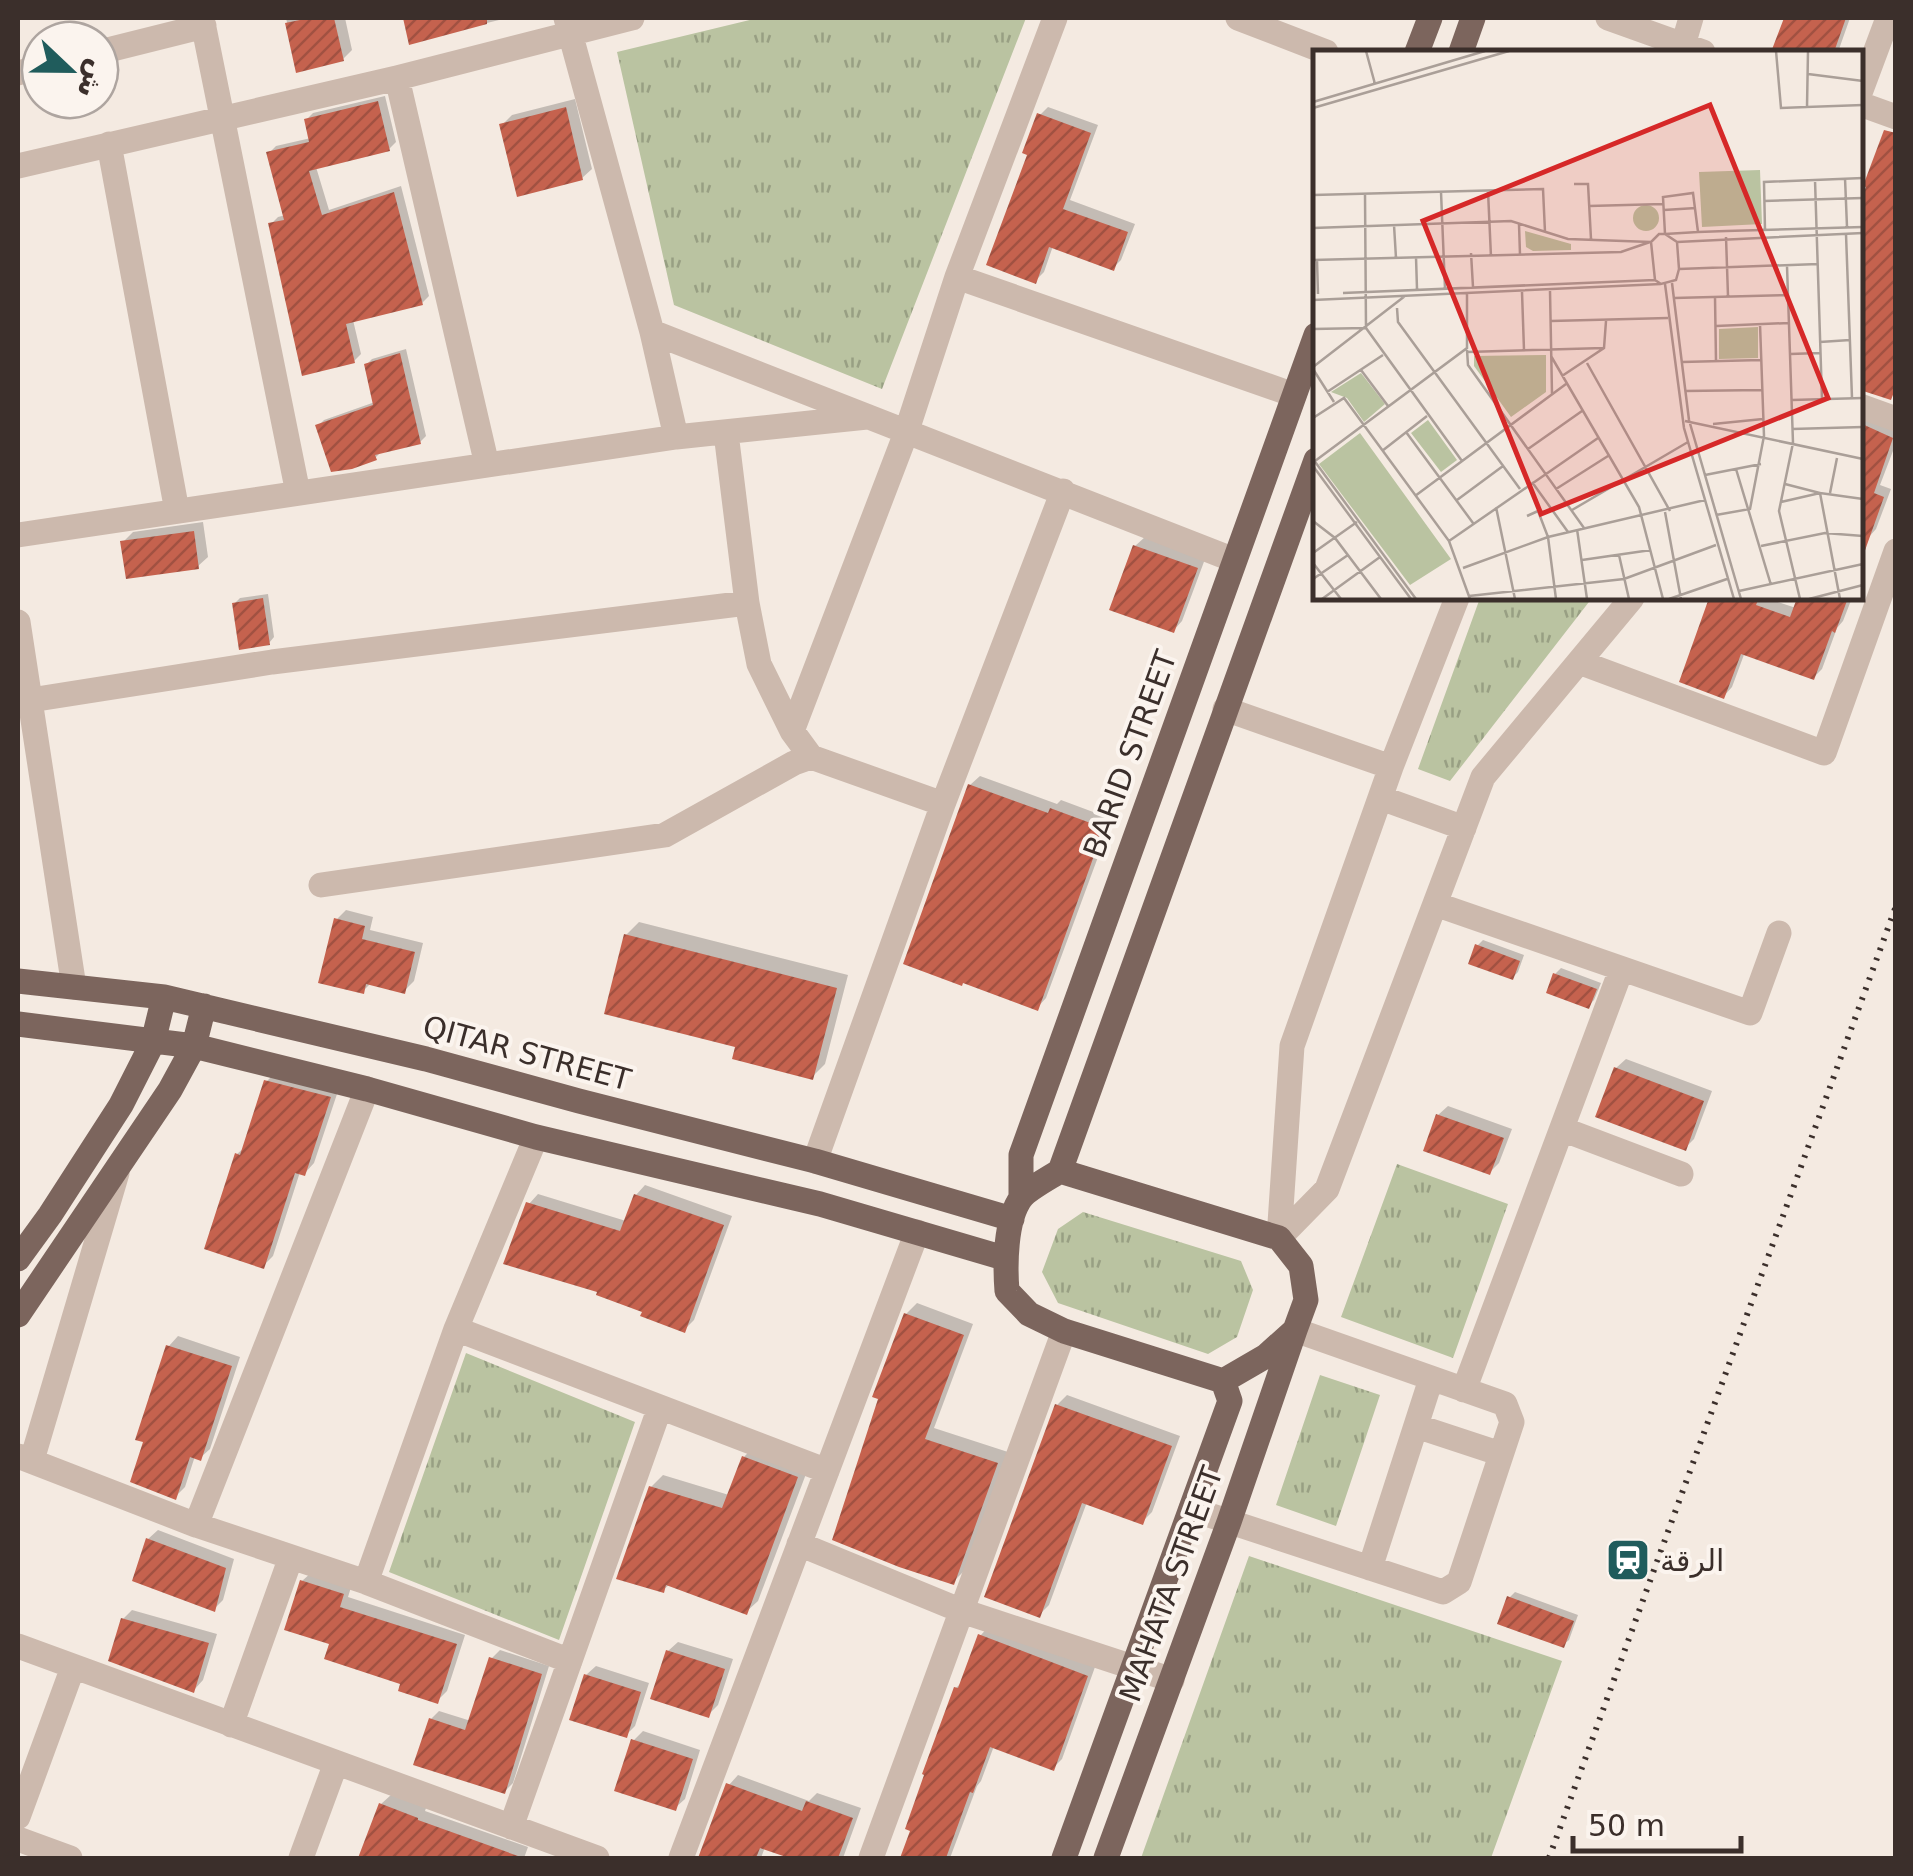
<svg xmlns="http://www.w3.org/2000/svg" width="1913" height="1876" font-family="'DejaVu Sans',Vazirmatn,sans-serif">
	<style>
		.grass { fill: url(#grass-tufts) }
		.shadow { fill: #0003 }
		.building { fill: url(#building-hatch) }
		.lines { fill: none; stroke-linecap: round; stroke-linejoin: round }
		.minor { stroke: #ccb9ad; stroke-width: 25 }
		.major { stroke: #7c655d; stroke-width: 25 }
		.rail { stroke: #3b2f2b; stroke-width: 6; stroke-dasharray: 2.5 8; stroke-linecap: butt }
		.labels { text-anchor: middle; dominant-baseline: central; stroke-width: 8; stroke-linejoin: round; paint-order: stroke }
		.street-label { font-size: 30px; fill: #3b2f2b; stroke: #fbf4ee }
		.poi-label { font-size: 30px; fill: #3b2f2b; stroke: #fbf4ee; text-anchor: start }
		.inset-road { fill: none; stroke: #aa9f98; stroke-width: 2.5 }
		.view { fill: #d62828; fill-opacity: 0.15; stroke: #d62828; stroke-width: 5 }
		.inset-edge { fill: none; stroke: #3b2f2b; stroke-width: 5 }
	</style>
	<defs>
		<pattern id="grass-tufts" width="24" height="20" patternUnits="userSpaceOnUse" patternTransform="scale(2.5)"><rect width="24" height="20" fill="#bac3a1"/><path d="M3 7l-1-3M5 7V3M7 7l1-3M15 17l-1-3M17 17v-4M19 17l1-3" fill="none" stroke="#989f83"/></pattern>
		<pattern id="building-hatch" width="6" height="6" patternUnits="userSpaceOnUse" patternTransform="scale(2.5)"><rect width="6" height="6" fill="#c5624e"/><path d="M-1 1l2-2M0 6l6-6M5 7l2-2" fill="none" stroke="#a15141"/></pattern>
	</defs>
	<rect width="100%" height="100%" fill="#f4eae1"/>
	<path class="grass" d="M758,18H1026L882,389L674,305L617,52Z
		M1480,598H1592L1450,781L1418,769Z
		M1397,1164L1508,1204L1453,1358L1341,1317Z
		M1083,1212L1241,1261L1253,1290L1237,1337L1208,1354L1058,1303L1042,1272L1058,1229Z
		M466,1353L635,1422L559,1640L389,1572Z
		M1320,1375L1380,1395L1336,1526L1276,1505Z
		M1249,1556L1562,1661L1491,1858H1141Z"/>
	<path class="shadow" d="M286,18H345L352,50L343,59L298,70Z
		M405,18H507L411,42Z
		M1786,18H1850L1838,52H1774Z
		M385,96L396,142L389,149L316,167L329,210L401,186L429,296L422,303L353,320L361,354L354,361L271,224L278,217L286,215L269,153L276,146L311,138L306,120L313,113Z
		M575,99L592,169L582,178L502,125L512,115Z
		M1048,107L1098,125L1070,200L1135,224L1121,260L1113,268L1053,246L1044,272L1035,281L1030,154L1040,115Z
		M406,349L426,436L420,442L381,452L375,458L318,426L324,420L375,402L366,365L372,359Z
		M1860,411L1896,427V443L1880,485L1891,489L1876,529L1868,538L1860,535Z
		M203,522L208,557L198,566L123,542L133,532Z
		M1145,537L1205,559L1182,621L1173,631L1135,546Z
		M268,594L274,637L269,643L234,604L240,598Z
		M1712,598H1766L1796,608L1799,598H1852L1843,621L1837,628L1822,669L1813,678L1745,652L1732,687L1724,696L1682,680Z
		M980,776L1057,804L1061,800L1112,819L1046,998L1037,1008L970,785Z
		M346,910L373,917L370,930L423,943L414,981L404,991L372,982L363,991L336,920Z
		M639,922L848,975L825,1064L812,1077L738,1045L626,935Z
		M1483,940L1524,955L1518,972L1512,978L1477,946Z
		M1561,968L1601,983L1594,1000L1588,1006L1555,974Z
		M1626,1059L1712,1091L1694,1139L1685,1148L1616,1068Z
		M276,1072L339,1088L314,1163L305,1173L300,1172L273,1256L263,1266L237,1154L245,1147L266,1082Z
		M1448,1106L1512,1129L1499,1163L1490,1172L1438,1115Z
		M645,1185L732,1216L694,1320L684,1330L600,1291L529,1204L538,1194L626,1221L636,1195Z
		M917,1303L973,1324L934,1428L1008,1452L964,1571L953,1582L900,1565L906,1314Z
		M178,1336L240,1357L210,1449L200,1458L195,1456L185,1487L175,1497L169,1346Z
		M1067,1395L1180,1436L1152,1512L1142,1522L1087,1502L1049,1605L1039,1615L1057,1405Z
		M755,1445L809,1466L758,1601L746,1612L670,1584L663,1590L651,1487L663,1475L729,1495L744,1457Z
		M158,1530L234,1559L223,1600L214,1609L148,1539Z
		M312,1572L352,1584L348,1597L465,1635L447,1691L437,1701L332,1643L302,1581Z
		M1515,1592L1578,1615L1569,1640L1563,1645L1509,1598Z
		M132,1610L217,1634L203,1680L194,1690L123,1619Z
		M989,1626L1095,1667L1062,1759L1053,1768L994,1746L981,1781L977,1786L950,1858H903L956,1688L964,1680L981,1635Z
		M678,1642L733,1659L718,1705L708,1715L668,1651Z
		M500,1650L549,1666L513,1783L505,1791L431,1719L439,1711L471,1721L491,1659Z
		M596,1666L649,1683L635,1726L626,1735L586,1675Z
		M643,1731L700,1750L685,1799L675,1808L633,1741Z
		M738,1775L809,1801L817,1793L861,1808L843,1858H796L765,1847L761,1858H700L729,1785Z
		M391,1795L426,1808L425,1811L528,1847L524,1858H361L381,1804Z"/>
	<path class="building" d="M310,18H334L344,61L296,73L285,23Z
		M403,18H487V24L409,45Z
		M1784,18H1846L1834,52H1771Z
		M378,101L390,151L309,171L322,215L394,192L423,305L346,324L355,363L302,376L268,223L284,220L266,152L309,142L304,119Z
		M566,107L583,180L517,197L499,124Z
		M1037,113L1091,133L1063,209L1128,232L1114,271L1049,247L1036,284L986,265L1027,155L1022,153Z
		M1884,130L1896,133V387L1891,400L1860,390V202L1866,187L1863,186Z
		M400,353L421,444L375,455L377,460L352,469L331,472L315,425L373,405L364,364Z
		M1860,423L1893,438L1874,493L1884,497L1863,556H1860Z
		M194,531L199,569L126,579L120,541Z
		M1133,545L1198,568L1174,633L1109,610Z
		M263,598L270,645L239,650L232,603Z
		M1709,598H1759L1756,605L1790,617L1797,598H1848L1835,633L1832,631L1814,680L1741,654L1724,699L1679,682Z
		M968,784L1048,813L1050,808L1104,828L1038,1011L963,983L962,986L903,964Z
		M334,918L365,926L362,939L415,952L405,994L366,984L364,994L318,983Z
		M624,934L837,988L813,1080L732,1059L735,1047L604,1014Z
		M1475,944L1520,961L1513,980L1468,964Z
		M1553,973L1597,989L1589,1009L1546,993Z
		M1614,1067L1704,1101L1686,1151L1595,1117Z
		M264,1080L331,1097L305,1176L295,1173L264,1269L204,1249L235,1153L240,1155Z
		M1436,1114L1504,1138L1490,1175L1423,1151Z
		M634,1194L724,1225L685,1333L640,1316L642,1312L596,1295L597,1292L503,1264L526,1202L620,1231Z
		M904,1313L964,1335L925,1439L998,1463L954,1585L899,1567L832,1540L878,1399L872,1397Z
		M166,1345L232,1366L201,1461L190,1457L176,1500L130,1482L143,1442L135,1440Z
		M1055,1404L1172,1446L1143,1525L1082,1503L1040,1618L984,1597Z
		M742,1456L798,1477L747,1615L666,1585L664,1593L616,1579L649,1486L722,1508Z
		M146,1538L226,1568L215,1612L132,1581Z
		M300,1580L344,1594L340,1607L457,1644L438,1704L398,1691L400,1684L324,1659L329,1644L284,1630Z
		M1507,1596L1574,1621L1564,1648L1497,1624Z
		M121,1618L209,1643L194,1693L108,1661Z
		M978,1634L1088,1676L1054,1771L990,1747L973,1793L970,1792L946,1858H900L910,1831L905,1829L924,1775L922,1774L954,1687L958,1688Z
		M666,1650L725,1669L709,1718L650,1699Z
		M489,1657L542,1674L505,1794L413,1765L429,1718L465,1730Z
		M584,1674L641,1692L627,1738L569,1720Z
		M631,1739L693,1759L676,1811L614,1791Z
		M726,1783L802,1811L806,1801L853,1818L838,1858H789L760,1848L756,1858H698Z
		M379,1803L418,1818V1820L518,1856V1858H358Z"/>
	<g class="lines">
		<path class="minor" d="M202,18L298,493
			M566,18L652,332L676,437
			M1238,18L1326,52
			M1608,18L1703,52
			M100,52L204,26
			M1681,52L1691,18
			M18,73L40,67
			M397,78L487,465
			M1860,93L1888,18
			M1860,104L1896,117
			M109,144L177,511
			M18,166L397,78L632,18
			M957,277L1294,395
			M652,332L1234,560
			M1860,406L1896,419
			M726,433L747,603L759,664L792,731L811,757L943,804
			M18,535L676,437L867,417
			M18,622L74,987
			M1579,662L1824,753L1896,551
			M18,702L272,662L747,603
			M1225,709L1391,767
			M792,731L906,433L957,277L1055,18
			M1381,798L1464,828
			M321,885L665,835L794,763L811,757
			M1435,904L1750,1013L1779,933
			M1562,1129L1681,1174
			M815,1161L943,804L1063,491
			M1279,1238L1327,1189L1483,777L1632,598
			M1279,1238L1292,1046L1391,767L1457,598
			M456,1329L827,1471
			M1464,1390L1621,970
			M1416,1426L1501,1454
			M18,1456L196,1525L366,1582L570,1661
			M32,1460L117,1173
			M1191,1509L1443,1592L1459,1582L1512,1422L1505,1404L1295,1330
			M196,1525L367,1089
			M799,1544L962,1611L1172,1680
			M1370,1568L1431,1379
			M366,1582L456,1329L536,1137
			M18,1646L597,1858
			M231,1725L291,1557
			M18,1817L73,1667
			M511,1827L660,1407
			M18,1839L70,1858
			M301,1858L336,1763
			M681,1858L917,1232
			M871,1858L1064,1331"/>
		<path class="major" d="M1417,52L1430,18
			M1461,52L1473,18
			M18,981L164,997L426,1059L579,1101L815,1161L1012,1219
			M18,1024L194,1046L367,1089L536,1137L820,1204L1004,1258
			M1060,1171L1316,460
			M1021,1198V1155L1316,335
			M18,1259L50,1215L121,1105L153,1042L164,997
			M18,1315L170,1090L194,1046L204,1006
			M1064,1858L1230,1401L1223,1381
			M1106,1858L1229,1522L1295,1330L1306,1300L1301,1266L1279,1238L1060,1171C1049,1178 1028,1189 1021,1198C1005,1220 1005,1266 1007,1291L1029,1314L1064,1331L1223,1381L1266,1356L1295,1330"/>
		<path class="rail" d="M1549,1858L1896,906"/>
	</g>
	<defs>
		<symbol id="station-square" viewBox="-11 -11 22 22"><rect x="-9" y="-9" width="18" height="18" rx="4" fill="#205c5c" stroke="#fbf4ee"/><path d="M-3-6H3Q5-6 5-4V2Q5 4 3 4L4.5 6H3L1.5 4h-3L-3 6H-4.5L-3 4Q-5 4-5 2V-4Q-5-6-3-6ZM-3.5-4v3h7v-3ZM-3.5 1v1.5H-2V1ZM2 1v1.5H3.5V1Z" fill="#fff"/></symbol>
	</defs>
	<g fill-rule="evenodd">
		<use href="#station-square" x="1603" y="1535" width="50" height="50"/>
	</g>
	<g class="labels">
		<g class="street-label">
			<text transform="translate(1130 754) rotate(-70)">BARID STREET</text>
			<text transform="translate(527 1053) rotate(15)">QITAR STREET</text>
			<text transform="translate(1171 1584) rotate(-70)">MAHATA STREET</text>
		</g>
		<g class="poi-label">
			<text x="1660" y="1560">الرقة</text>
		</g>
	</g>
	<g transform="translate(1313 50)">
		<rect width="550" height="550" fill="#f4eae1"/>
		<path d="M447,120L449,174L389,177L386,122ZM320 168a13 13 0 1 1 26 0a13 13 0 1 1-26 0ZM212,181L258,194V200L220,201L213,197ZM445,277V308L406,309V279ZM233,305V342L198,367L161,316V306ZM48,323L72,354L51,372L34,348L18,342ZM115,370L144,410L128,422L98,383ZM47,383L138,509L97,535L6,414Z" fill="#bac3a1"/>
		<path class="inset-road" d="M53,1L62,34M463,1L468,58L494,57M495,1L494,57L550,55M495,24L550,31M0,52L172,1M0,58L196,1M532,128L534,177M502,130L509,349M261,134H275L278,189M175,141L178,207M128,142L132,238M52,144L53,278L149,411M0,145L230,139L232,182M451,151L550,148M276,156L350,154M351,160L383,158M206,174L207,205M81,175L83,208M0,178L198,171L255,189L338,192M452,180L451,132L550,128M352,184L350,147L380,143L385,182M352,184L364,192L366,219L363,230L348,234L342,230L338,192L346,184H352L385,182L413,181L550,177M533,184L539,348M413,187L415,246M364,192L550,183M158,203L160,237M103,207L104,239M0,210L308,202L337,192M4,210L5,244M474,216L480,393L466,461L487,549M366,219L505,214M359,233L376,370L428,549M352,234L371,378L421,549M237,241L239,344M209,242L211,300M30,243L342,230M402,247L403,312M361,248L475,245M0,250L348,234M84,258L85,272L207,439M238,271L355,268M403,276L476,273M0,279L53,278M507,292L537,290M154,300L155,315L271,478M154,302L291,298M477,304L507,303M238,306L326,457L350,549M369,312L448,310M274,313L357,461M0,317L92,246M0,319L21,352M48,320L75,356M249,326L291,298L293,271M372,341L449,340M14,342L70,305M479,350L550,348M0,368L31,348L136,491L157,549M372,371L550,409M400,374L450,369M479,379L550,377M93,382L160,473M215,399L269,361M69,401L114,366M0,409L103,549M2,411L154,298V244M0,416L98,549M423,419L458,535M392,425L448,414M219,432L255,482M472,434L507,443L527,549M243,439L295,406M517,443L524,408M102,446L253,334M144,450L190,416M468,452L507,443L550,449M550,455V520M183,457L202,549M259,460L375,392M352,462L368,549M403,465L437,459L451,386L447,274M214,466L225,461L235,487L243,549M0,471L22,488L68,549M264,479L274,549M136,491L285,388M448,496L512,483L550,486M0,503L44,472M306,505L316,549M269,510L338,500M0,513L28,549M150,518L235,487L392,450M0,529L35,505M426,541L550,514M156,546L311,529L403,495M9,549L67,507M356,549L414,529M496,549L550,535"/>
		<path class="view" d="M397,55L515,348L228,464L110,171Z"/>
		<rect width="550" height="550" class="inset-edge"/>
	</g>
	<rect width="1913" height="1876" fill="none" stroke="#3b2f2b" stroke-width="40"/>
	<g transform="translate(70 70) rotate(112)"><circle r="48" fill="#fbf4ee" stroke="#aea5a0" stroke-width="2.5"/>
	<path d="M0-8L18 38L0 25L-18 38Z" fill="#205c5c"/>
	<text y="-15" font-size="28" font-weight="bold" text-anchor="middle" fill="#3b2f2b">ش</text>
	</g>
	<path d="M1573 1836v15h168v-15" fill="none" stroke="#3b2f2b" stroke-width="5"/>
	<text x="1588" y="1836" font-size="30" fill="#3b2f2b" stroke="#fbf4ee" stroke-width="8" paint-order="stroke">50 m</text>
</svg>
